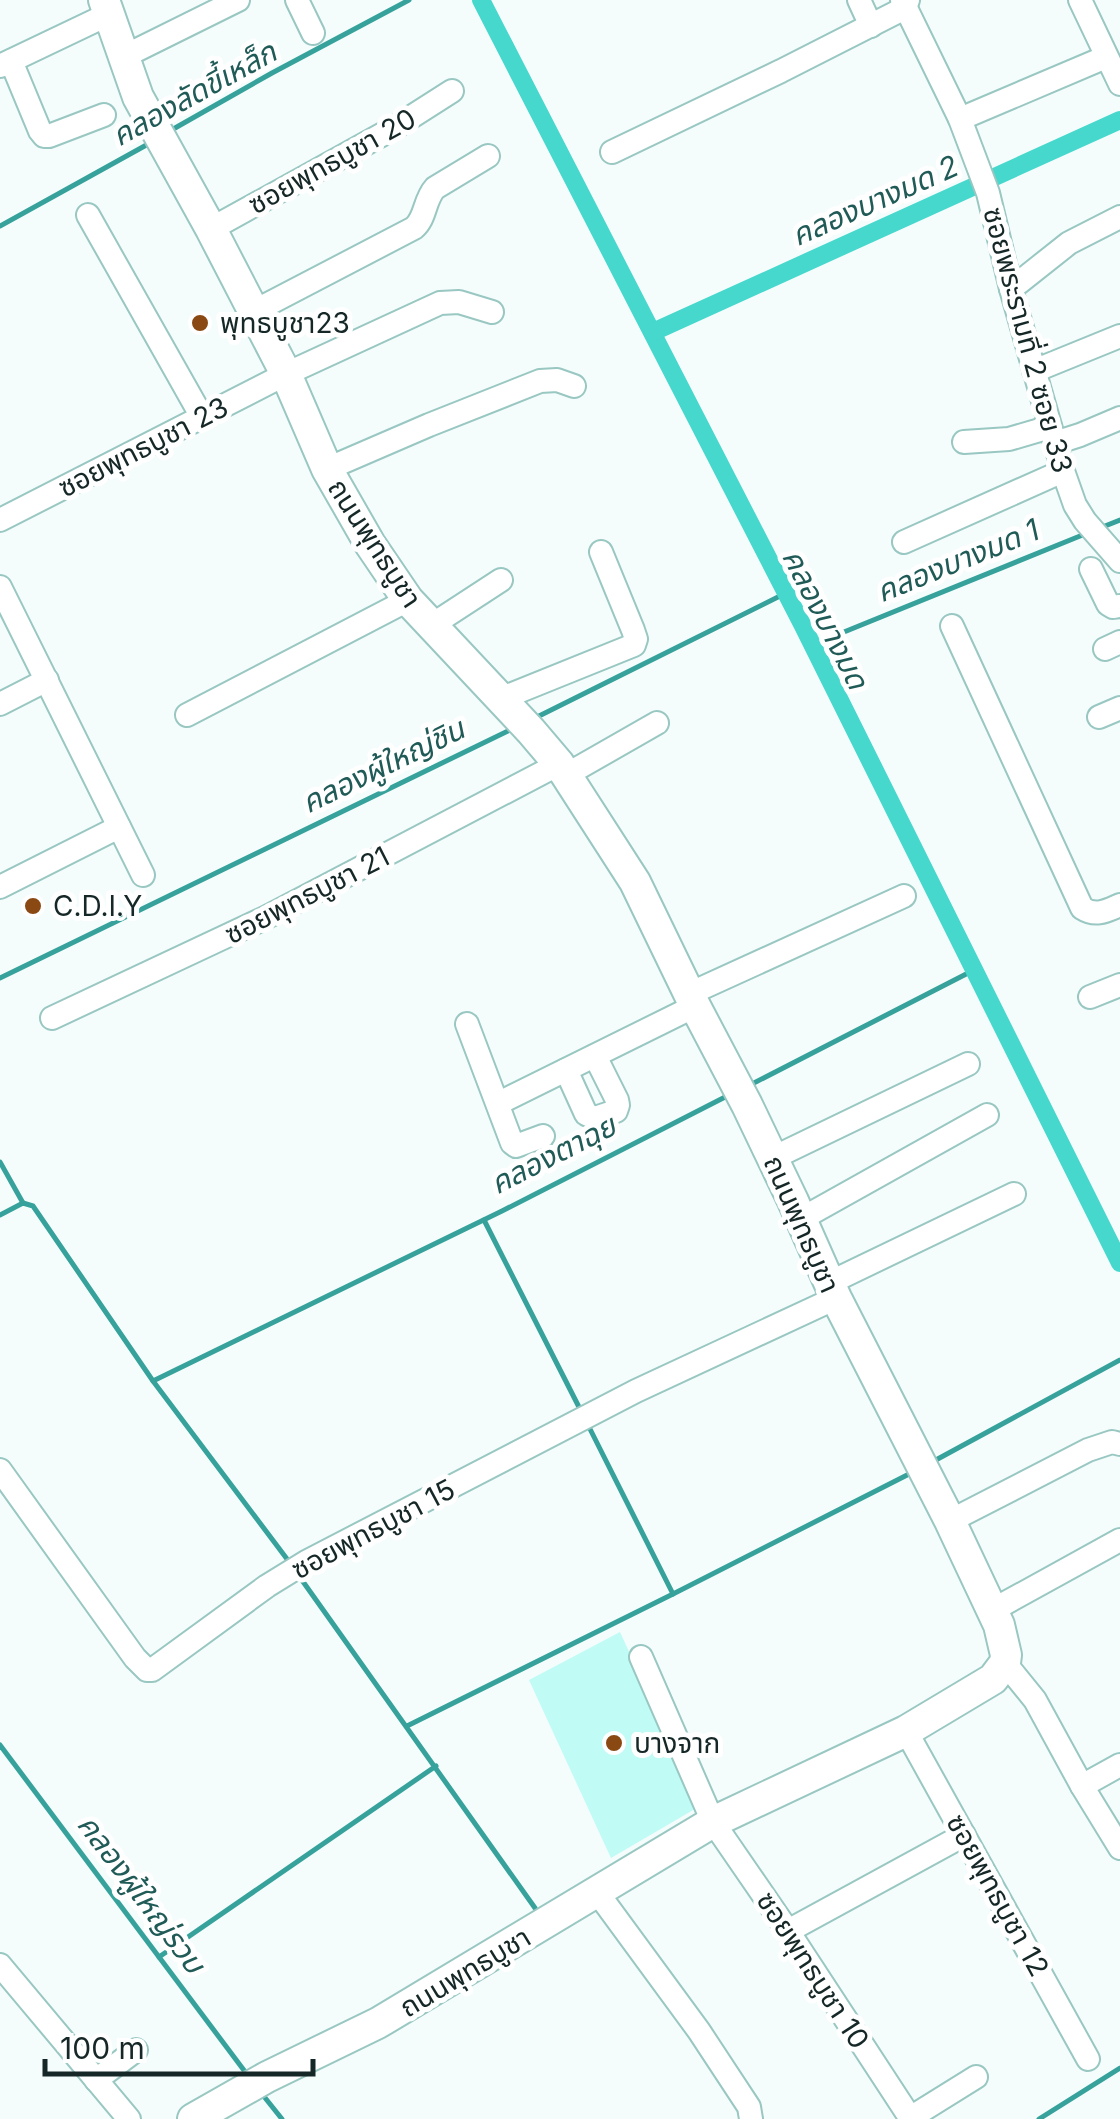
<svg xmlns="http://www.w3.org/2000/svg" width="1120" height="2119" font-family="Inter,'Noto Sans Thai',sans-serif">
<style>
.built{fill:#c1fbf5}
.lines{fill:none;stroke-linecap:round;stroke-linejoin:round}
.stream{stroke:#37a29b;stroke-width:5}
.canal{stroke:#46d7cd;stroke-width:18}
.minor-casing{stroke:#99c7c2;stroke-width:26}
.major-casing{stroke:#99c7c2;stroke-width:34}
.minor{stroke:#fff;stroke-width:22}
.major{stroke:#fff;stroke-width:30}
.poi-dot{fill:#8a4913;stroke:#fff;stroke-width:4}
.labels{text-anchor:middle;stroke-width:10;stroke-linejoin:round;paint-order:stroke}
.street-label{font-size:28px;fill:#152726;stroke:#fff}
.poi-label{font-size:28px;fill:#152726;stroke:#fff;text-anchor:start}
.water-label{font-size:30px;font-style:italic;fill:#205b57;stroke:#fff}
</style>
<rect width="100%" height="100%" fill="#f4fdfc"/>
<path class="built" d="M 620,1632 L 700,1806 L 611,1858 L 529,1680 Z"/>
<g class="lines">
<g class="stream">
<path d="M 168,132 L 272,73 L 409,0"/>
<path d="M 0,226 L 150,143"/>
<path d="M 1100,528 L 1120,520"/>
<path d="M 812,645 L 1085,534"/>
<path d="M 533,719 L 786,593"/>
<path d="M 0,978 L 514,728"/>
<path d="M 750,1085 L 974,970"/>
<path d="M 0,1162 L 23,1203"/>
<path d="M 0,1215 L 23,1203 L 33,1206 L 153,1381 L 290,1563"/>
<path d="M 484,1220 L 582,1413"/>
<path d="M 153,1381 L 502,1211 L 731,1094"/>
<path d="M 587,1423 L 673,1594"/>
<path d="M 934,1461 L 1120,1360"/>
<path d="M 299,1576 L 535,1908"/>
<path d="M 407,1726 L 673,1594 L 915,1471"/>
<path d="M 0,1745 L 249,2077"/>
<path d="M 159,1957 L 436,1766"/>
<path d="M 262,2094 L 282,2119"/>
<path d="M 1039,2119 L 1120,2068"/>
</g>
<g class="canal">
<path d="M 481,0 L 802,624 L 1120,1263"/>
<path d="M 653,332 L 1120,120"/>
</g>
<defs>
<g id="minor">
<path d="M 297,0 L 313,33"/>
<path d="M 859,0 L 871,26"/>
<path d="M 902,0 L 960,119 L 988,193 L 1011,289 L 1063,471 L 1075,505 L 1085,521 L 1120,561"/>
<path d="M 1080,0 L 1120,84"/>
<path d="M 125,56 L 238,0"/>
<path d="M 11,61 L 40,131 L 44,136 L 49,136 L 104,115"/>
<path d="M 0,66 L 109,14"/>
<path d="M 960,119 L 1106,57"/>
<path d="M 612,152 L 781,71 L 905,8 L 908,0"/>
<path d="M 88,215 L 202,417"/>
<path d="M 211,229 L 394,128 L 452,91"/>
<path d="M 1011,289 L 1069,243 L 1120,217"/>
<path d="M 253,312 L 414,228 C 426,218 424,200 435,188 L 488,156"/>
<path d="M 1034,371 L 1120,336"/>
<path d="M 964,442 L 1009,439 L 1050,427"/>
<path d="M 1055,443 L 1080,435 L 1120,418"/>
<path d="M 327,469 L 429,425 L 540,381 L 557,380 L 574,386"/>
<path d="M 0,520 L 286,374 L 440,303 L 459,302 L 492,312"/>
<path d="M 904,542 L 1063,471"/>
<path d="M 1091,569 L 1108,604 L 1113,607 L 1120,606"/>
<path d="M 0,587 L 143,875"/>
<path d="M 432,625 L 501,580"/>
<path d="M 952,626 L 1082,908 C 1096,917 1106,911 1120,905"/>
<path d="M 1105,649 L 1120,642"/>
<path d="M 500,699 L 634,645 L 636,639 L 633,630 L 601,552"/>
<path d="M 0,704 L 47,680"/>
<path d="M 187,715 L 408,600"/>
<path d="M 1099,717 L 1120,708"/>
<path d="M 566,775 L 657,723"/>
<path d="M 0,887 L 119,827"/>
<path d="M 689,994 L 904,896"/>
<path d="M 1090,997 L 1120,985"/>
<path d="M 52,1018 L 265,918 L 559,764"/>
<path d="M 467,1024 L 512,1143 L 516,1146 L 543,1136"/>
<path d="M 566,1070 L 586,1114 L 595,1118 L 616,1111 L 618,1105 L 617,1100 L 595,1056"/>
<path d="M 499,1103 L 695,1006"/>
<path d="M 773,1158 L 968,1064"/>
<path d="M 801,1219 L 987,1115"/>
<path d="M 829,1283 L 1014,1194"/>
<path d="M 0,1470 L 135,1658 L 147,1670 L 152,1670 L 267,1586 L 306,1562 L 636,1391 L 836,1298"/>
<path d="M 950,1521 L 1088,1450 L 1112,1442 L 1120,1444"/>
<path d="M 991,1611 L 1120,1540"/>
<path d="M 641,1657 L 713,1822 L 788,1931 L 911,2119"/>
<path d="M 1005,1663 L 1035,1700 L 1082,1786 L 1120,1848"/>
<path d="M 906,1731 L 1088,2059"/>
<path d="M 1082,1786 L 1120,1765"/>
<path d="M 597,1892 L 699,2031 L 749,2107 L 751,2119"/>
<path d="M 788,1931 L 964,1835"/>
<path d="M 0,1965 L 129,2119"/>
<path d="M 96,2080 L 136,2050"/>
<path d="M 910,2118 L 976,2077"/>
</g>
<path id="major" d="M 104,0 L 138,97 L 211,229 L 286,374 L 327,469 L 370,544 L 408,600 L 531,731 L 559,764 L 635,882 L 695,1006 L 747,1105 L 793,1201 L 836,1298 L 950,1521 L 999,1625 L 1006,1655 L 1005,1663 L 993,1679 L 906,1731 L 713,1822 L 378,2023 L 267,2077 L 193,2119"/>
</defs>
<use href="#minor" class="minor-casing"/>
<use href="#major" class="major-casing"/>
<use href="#minor" class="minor"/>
<use href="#major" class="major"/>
</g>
<g class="poi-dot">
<circle cx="200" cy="323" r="10"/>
<circle cx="33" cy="906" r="10"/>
<circle cx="614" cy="1743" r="10"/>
</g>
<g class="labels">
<g class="street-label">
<text transform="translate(332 161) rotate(-29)" y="10">ซอยพุทธบูชา 20</text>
<text transform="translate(1028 340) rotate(75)" y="10">ซอยพระรามที่ 2 ซอย 33</text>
<text transform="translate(143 447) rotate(-27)" y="10">ซอยพุทธบูชา 23</text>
<text transform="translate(375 543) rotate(57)" y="10">ถนนพุทธบูชา</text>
<text transform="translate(307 895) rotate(-27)" y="10">ซอยพุทธบูชา 21</text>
<text transform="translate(802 1224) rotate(66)" y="10">ถนนพุทธบูชา</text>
<text transform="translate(373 1529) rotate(-28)" y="10">ซอยพุทธบูชา 15</text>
<text transform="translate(998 1895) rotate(61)" y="10">ซอยพุทธบูชา 12</text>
<text transform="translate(813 1970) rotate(57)" y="10">ซอยพุทธบูชา 10</text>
<text transform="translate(465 1972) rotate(-31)" y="10">ถนนพุทธบูชา</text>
</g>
<g class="poi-label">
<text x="220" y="333">พุทธบูชา23</text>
<text x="53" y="916">C.D.I.Y</text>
<text x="634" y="1753">บางจาก</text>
</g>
<g class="water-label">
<text transform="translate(194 94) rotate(-29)" y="10">คลองลัดขี้เหล็ก</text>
<text transform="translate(875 201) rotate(-24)" y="10">คลองบางมด 2</text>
<text transform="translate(958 561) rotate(-22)" y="10">คลองบางมด 1</text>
<text transform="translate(825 619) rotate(63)" y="10">คลองบางมด</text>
<text transform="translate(383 766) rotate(-26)" y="10">คลองผู้ใหญ่ชิน</text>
<text transform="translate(553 1155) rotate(-27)" y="10">คลองตาฉุย</text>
<text transform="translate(141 1894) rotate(53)" y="10">คลองผู้ใหญ่รวบ</text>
</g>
</g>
<path d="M45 2059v15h268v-15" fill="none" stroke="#152726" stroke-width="5"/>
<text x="60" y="2059" font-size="30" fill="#152726" stroke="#ffffff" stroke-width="8" paint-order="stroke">100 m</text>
</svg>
